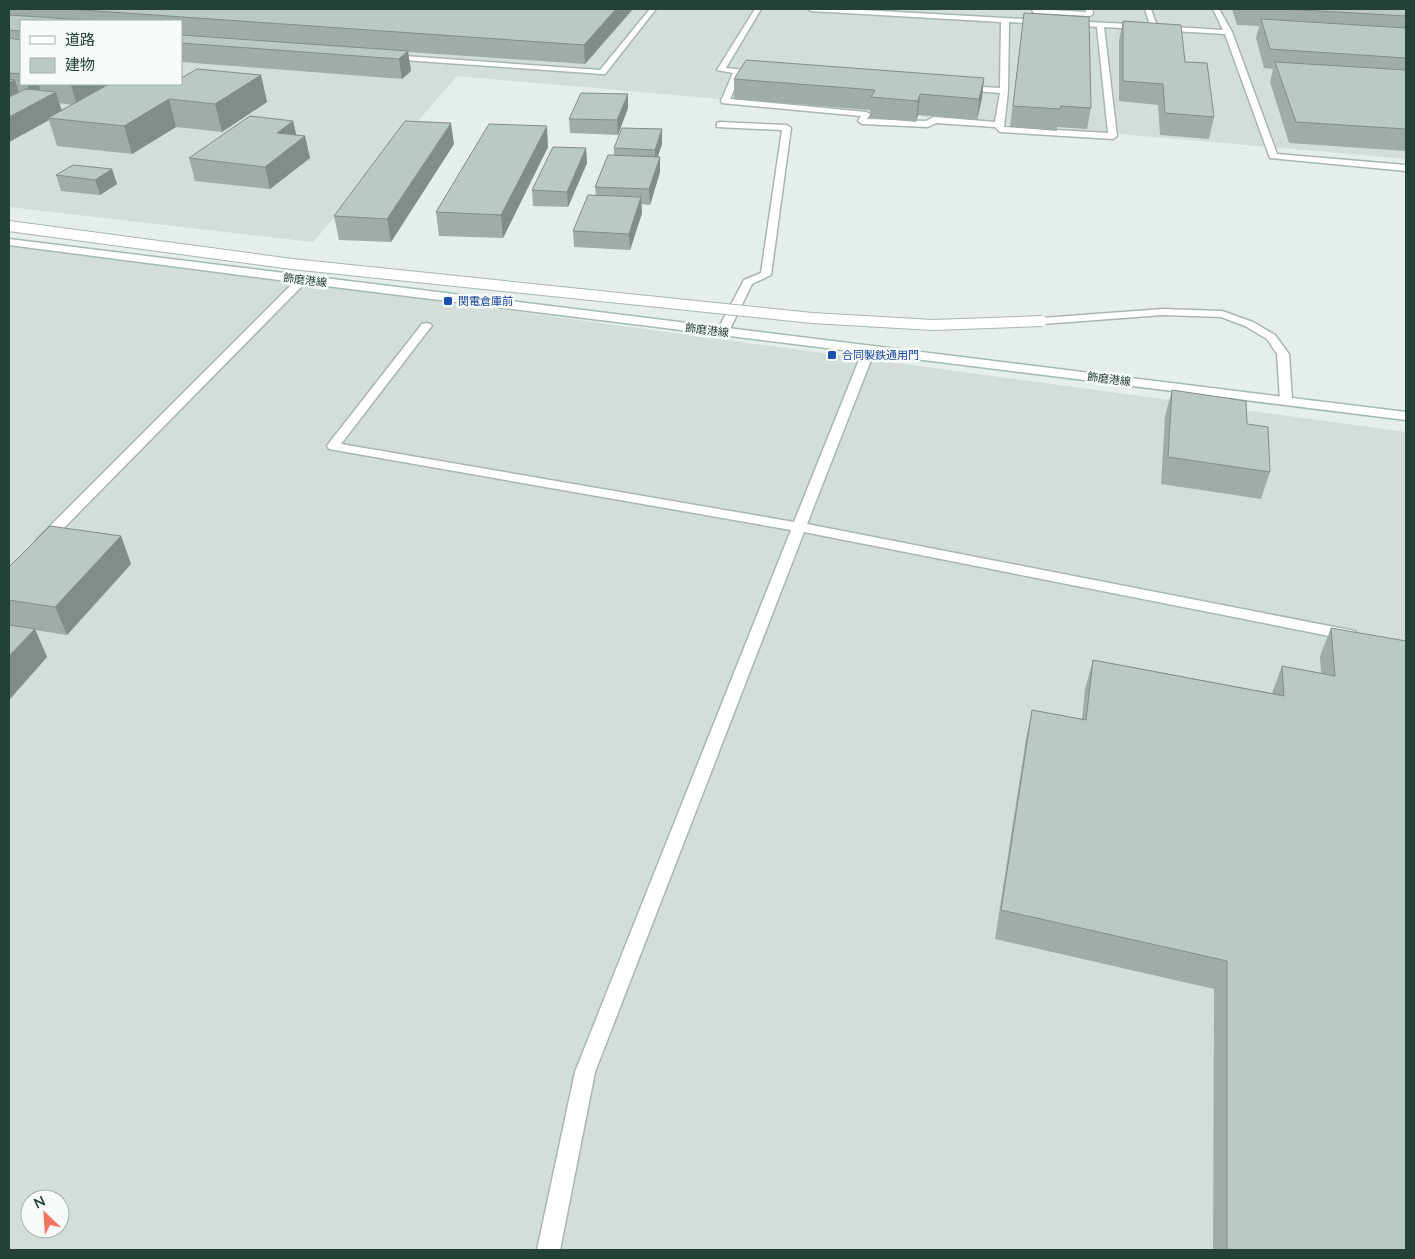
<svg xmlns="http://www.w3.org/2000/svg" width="1415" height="1259" font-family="Lato,'Noto Sans JP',sans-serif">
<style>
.built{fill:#d3ded8;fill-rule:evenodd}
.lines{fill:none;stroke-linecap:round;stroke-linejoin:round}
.service-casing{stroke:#a7b7b0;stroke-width:3}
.tertiary-casing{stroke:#a7b7b0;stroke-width:3}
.secondary-casing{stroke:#a3bab0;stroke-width:3}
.service{fill:#fff;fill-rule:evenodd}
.tertiary{fill:#fff;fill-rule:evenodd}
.secondary{fill:#fff;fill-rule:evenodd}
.tertiary-bridge-casing{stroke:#a7b7b0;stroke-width:12;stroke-linecap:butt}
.tertiary-bridge{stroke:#fff;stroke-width:10}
.wall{fill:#a0ada7;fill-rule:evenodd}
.shaded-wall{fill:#828d88}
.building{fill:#bac9c2;stroke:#828d88}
.transit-dot{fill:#1a4fb4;stroke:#f6faf8;stroke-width:2}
.labels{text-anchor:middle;stroke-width:5;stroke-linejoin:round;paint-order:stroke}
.far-street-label{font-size:11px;fill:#244136;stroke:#f6faf8}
.far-transit-label{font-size:11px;fill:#164399;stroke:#f6faf8;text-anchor:start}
</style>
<rect width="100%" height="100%" fill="#e5eee9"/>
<g class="built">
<path d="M 9,9 L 1406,9 L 1406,159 L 457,76 L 313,242 L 9,207 ZM 21,21 L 181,21 L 181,84 L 21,84 Z"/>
<path d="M 9,243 L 1406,432 L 1406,1250 L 9,1250 ZM 30,1199 L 60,1199 L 60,1229 L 30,1229 Z"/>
</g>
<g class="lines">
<defs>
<g id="service">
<path d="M 650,9 L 656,9 L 605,74 L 602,74 L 390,59 L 386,57 L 390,55 L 600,70 Z"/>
<path d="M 755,9 L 761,9 L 726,68 L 758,71 L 762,73 L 758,75 L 741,74 L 730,99 L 866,112 L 870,114 L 867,119 L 926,121 L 934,117 L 995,122 L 1000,93 L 963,90 L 959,88 L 963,86 L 1000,88 L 1001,22 L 811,11 L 808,9 L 843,9 L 1042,20 L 1045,20 L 1045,24 L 1009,22 L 1008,91 L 1004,127 L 1108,133 L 1097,27 L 1070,25 L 1067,25 L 1067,21 L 1150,25 L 1145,9 L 1151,9 L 1157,26 L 1223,30 L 1213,9 L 1219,9 L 1232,32 L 1277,154 L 1406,165 L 1406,171 L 1270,158 L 1225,34 L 1104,27 L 1117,136 L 1113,139 L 1000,132 L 995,127 L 936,123 L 928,127 L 862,124 L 858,121 L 861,116 L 722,103 L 721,101 L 733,73 L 717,70 Z"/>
<path d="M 1032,9 L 1086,12 L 1086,9 L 1092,9 L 1093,14 L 1090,16 L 1035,13 L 1033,12 Z"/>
<path d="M 720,122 L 787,125 L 791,128 L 771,275 L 752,284 L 729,331 L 723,334 L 717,331 L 744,280 L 761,273 L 782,130 L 717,127 L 717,123 Z"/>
<path d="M 302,277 L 307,280 L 306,282 L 48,544 L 38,544 L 36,541 L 38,538 L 298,278 Z"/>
<path d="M 426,323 L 430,324 L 432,326 L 430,328 L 341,444 L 794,522 L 863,350 L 869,347 L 875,350 L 807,524 L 1350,630 L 1355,631 L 1358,635 L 1355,639 L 1350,640 L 804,532 L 595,1072 L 560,1250 L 537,1250 L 575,1072 L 791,530 L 329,449 L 327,446 L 329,443 L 422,324 Z"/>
</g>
<path id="tertiary" d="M 1163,309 L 1222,311 L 1253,322 L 1275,335 L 1289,354 L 1292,400 L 1290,403 L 1282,403 L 1280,400 L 1277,354 L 1267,339 L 1245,326 L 1221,317 L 1163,315 L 1042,324 L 1037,321 L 1042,318 Z"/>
<path id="secondary" d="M 9,239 L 1406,412 L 1406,420 L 302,283 L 9,245 Z"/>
</defs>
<use href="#service" class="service-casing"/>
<use href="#tertiary" class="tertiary-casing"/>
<use href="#secondary" class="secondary-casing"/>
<use href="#service" class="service"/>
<use href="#tertiary" class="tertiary"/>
<use href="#secondary" class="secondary"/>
<defs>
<path id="tertiary-bridge" d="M 9,226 L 292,264 L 812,318 L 933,325 L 1042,321"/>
</defs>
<use href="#tertiary-bridge" class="tertiary-bridge-casing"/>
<use href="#tertiary-bridge" class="tertiary-bridge"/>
</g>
<g class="wall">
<path d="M 9,9 L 633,9 L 585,64 L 408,52 L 411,71 L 402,79 L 181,62 L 181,21 L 21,21 L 21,84 L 181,84 L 261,75 L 267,102 L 222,132 L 176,127 L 132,154 L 57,146 L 49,120 L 9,142 ZM 59,103 L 72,105 L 62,110 Z"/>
<path d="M 1232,9 L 1406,9 L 1406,151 L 1289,143 L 1270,82 L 1273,69 L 1264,68 L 1256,38 L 1259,26 L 1237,25 Z"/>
<path d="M 1024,13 L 1091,108 L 1087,129 L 1057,127 L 1057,131 L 1010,127 Z"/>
<path d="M 1123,21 L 1185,62 L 1214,117 L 1209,139 L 1160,135 L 1158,105 L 1119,101 L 1119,40 Z"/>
<path d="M 984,78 L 982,98 L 977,120 L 918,115 L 916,122 L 870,118 L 870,110 L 734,99 L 734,79 Z"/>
<path d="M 628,108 L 618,135 L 570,133 L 569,119 Z"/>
<path d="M 293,121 L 296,135 L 305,136 L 310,158 L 270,189 L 195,181 L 189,158 Z"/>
<path d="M 662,129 L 662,144 L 658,156 L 660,157 L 660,172 L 650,205 L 641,204 L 642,213 L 630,250 L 574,247 L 573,231 L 596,196 L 595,187 L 614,155 L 614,148 Z"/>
<path d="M 454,144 L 391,242 L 339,240 L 334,216 Z"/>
<path d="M 548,147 L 503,238 L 439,236 L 436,212 Z"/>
<path d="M 586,148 L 587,163 L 568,207 L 533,206 L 532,190 Z"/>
<path d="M 112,169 L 117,184 L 100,195 L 61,191 L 56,175 Z"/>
<path d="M 1172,390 L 1247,424 L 1270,472 L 1261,499 L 1161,484 L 1165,416 Z"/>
<path d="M 121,536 L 131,564 L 67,635 L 35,630 L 47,657 L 9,700 L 9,567 Z"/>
<path d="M 1331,628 L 1406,1250 L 1213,1250 L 1214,989 L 995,939 L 1026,739 L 1032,710 L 1082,719 L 1085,689 L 1093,660 L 1272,693 L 1282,666 L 1321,673 L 1320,656 Z"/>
</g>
<g class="shaded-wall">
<path d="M 616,9 L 633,9 L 585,64 L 584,45 Z"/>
<path d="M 408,51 L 411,71 L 402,79 L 399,59 Z"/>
<path d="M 261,75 L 267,102 L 222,132 L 215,104 Z"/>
<path d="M 984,78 L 982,98 L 977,120 L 979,99 Z"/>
<path d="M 15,80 L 21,100 L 9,107 L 9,82 Z"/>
<path d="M 27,84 L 39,84 L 40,89 L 30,94 Z"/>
<path d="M 72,84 L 115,84 L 77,105 L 71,85 Z"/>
<path d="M 56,92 L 62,112 L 48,118 L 49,120 L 9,142 L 9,117 Z"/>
<path d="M 628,94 L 628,108 L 618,135 L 617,120 Z"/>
<path d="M 920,94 L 918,115 L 916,122 L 918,101 Z"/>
<path d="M 169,99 L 176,127 L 132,154 L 124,126 Z"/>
<path d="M 293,121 L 298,142 L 305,136 L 310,158 L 270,189 L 265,167 L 277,133 Z"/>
<path d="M 451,123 L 454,144 L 391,242 L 387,219 Z"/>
<path d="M 547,126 L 548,147 L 503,238 L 501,215 Z"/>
<path d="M 662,129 L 662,144 L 655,165 L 655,150 Z"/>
<path d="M 586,148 L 587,163 L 568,207 L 567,192 Z"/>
<path d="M 660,157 L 660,172 L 650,205 L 649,189 Z"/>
<path d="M 112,169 L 117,184 L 100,195 L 95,180 Z"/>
<path d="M 641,197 L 642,213 L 630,250 L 629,234 Z"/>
<path d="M 121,536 L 131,564 L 67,635 L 55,607 Z"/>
<path d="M 35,629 L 47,657 L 9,700 L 9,656 Z"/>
</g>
<g class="building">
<path d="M 68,9 L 616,9 L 584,45 Z"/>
<path d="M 1285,9 L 1406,9 L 1406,16 Z"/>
<path d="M 1024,13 L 1089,17 L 1091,108 L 1061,106 L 1060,109 L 1013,106 Z"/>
<path d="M 9,15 L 100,21 L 21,21 L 21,31 L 9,30 Z"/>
<path d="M 1261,19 L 1406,28 L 1406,58 L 1270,49 Z"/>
<path d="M 1123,21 L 1181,25 L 1185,62 L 1207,63 L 1214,117 L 1165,113 L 1163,84 L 1123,81 Z"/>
<path d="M 181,35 L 408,51 L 399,59 L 181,43 Z"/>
<path d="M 9,38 L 21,40 L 21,74 L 9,73 Z"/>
<path d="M 746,60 L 984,78 L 979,99 L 920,94 L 918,101 L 871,97 L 875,90 L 734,79 Z"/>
<path d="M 1275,62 L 1406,70 L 1406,129 L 1296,122 Z"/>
<path d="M 197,69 L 261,75 L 215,104 L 169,99 L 124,126 L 48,118 L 109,84 L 181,84 L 181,78 Z"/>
<path d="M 9,79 L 15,80 L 9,82 Z"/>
<path d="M 26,89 L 56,92 L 9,117 L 9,97 Z"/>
<path d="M 581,93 L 628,94 L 617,120 L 569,119 Z"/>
<path d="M 250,116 L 293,121 L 277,133 L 305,136 L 265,167 L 189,158 Z"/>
<path d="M 405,121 L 451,123 L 387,219 L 334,216 Z"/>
<path d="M 489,124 L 547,126 L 501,215 L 436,212 Z"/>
<path d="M 622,128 L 662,129 L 655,150 L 614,148 Z"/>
<path d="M 553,147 L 586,148 L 567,192 L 532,190 Z"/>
<path d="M 608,155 L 660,157 L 649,189 L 595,187 Z"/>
<path d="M 73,165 L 112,169 L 95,180 L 56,175 Z"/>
<path d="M 588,195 L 641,197 L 629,234 L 573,231 Z"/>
<path d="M 1172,390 L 1246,401 L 1247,424 L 1268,427 L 1270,472 L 1168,457 Z"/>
<path d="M 50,526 L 121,536 L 55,607 L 9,600 L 9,567 Z"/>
<path d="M 9,625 L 35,629 L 9,656 Z"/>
<path d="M 1331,628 L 1406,641 L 1406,1250 L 1227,1250 L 1227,961 L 1001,910 L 1032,710 L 1086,720 L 1093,660 L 1284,696 L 1282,666 L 1335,676 Z"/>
</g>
<g class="transit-dot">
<rect x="443" y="296" width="10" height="10" rx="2.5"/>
<rect x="827" y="350" width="10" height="10" rx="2.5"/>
</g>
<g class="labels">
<g class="far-street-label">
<text transform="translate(305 280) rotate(7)" y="4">飾磨港線</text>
<text transform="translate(707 330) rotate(7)" y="4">飾磨港線</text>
<text transform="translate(1109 379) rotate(7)" y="4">飾磨港線</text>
</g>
<g class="far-transit-label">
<text x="458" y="305">関電倉庫前</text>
<text x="842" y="359">合同製鉄通用門</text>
</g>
</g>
<rect width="1415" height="1259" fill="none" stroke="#244136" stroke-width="20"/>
<rect x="20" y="20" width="162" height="65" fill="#f6faf8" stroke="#a2b0aa"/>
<rect x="30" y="36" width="25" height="8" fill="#ffffff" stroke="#a2b0aa"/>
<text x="65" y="45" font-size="15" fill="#244136">道路</text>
<rect x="30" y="58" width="25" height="15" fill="#bac9c2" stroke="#a2b0aa"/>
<text x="65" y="70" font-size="15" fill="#244136">建物</text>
<g transform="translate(45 1214) rotate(335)"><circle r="24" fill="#f6faf8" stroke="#a2b0aa"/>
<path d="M0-4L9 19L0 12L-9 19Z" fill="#f27560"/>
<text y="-8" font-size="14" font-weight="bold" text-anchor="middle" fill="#244136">N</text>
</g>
</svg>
